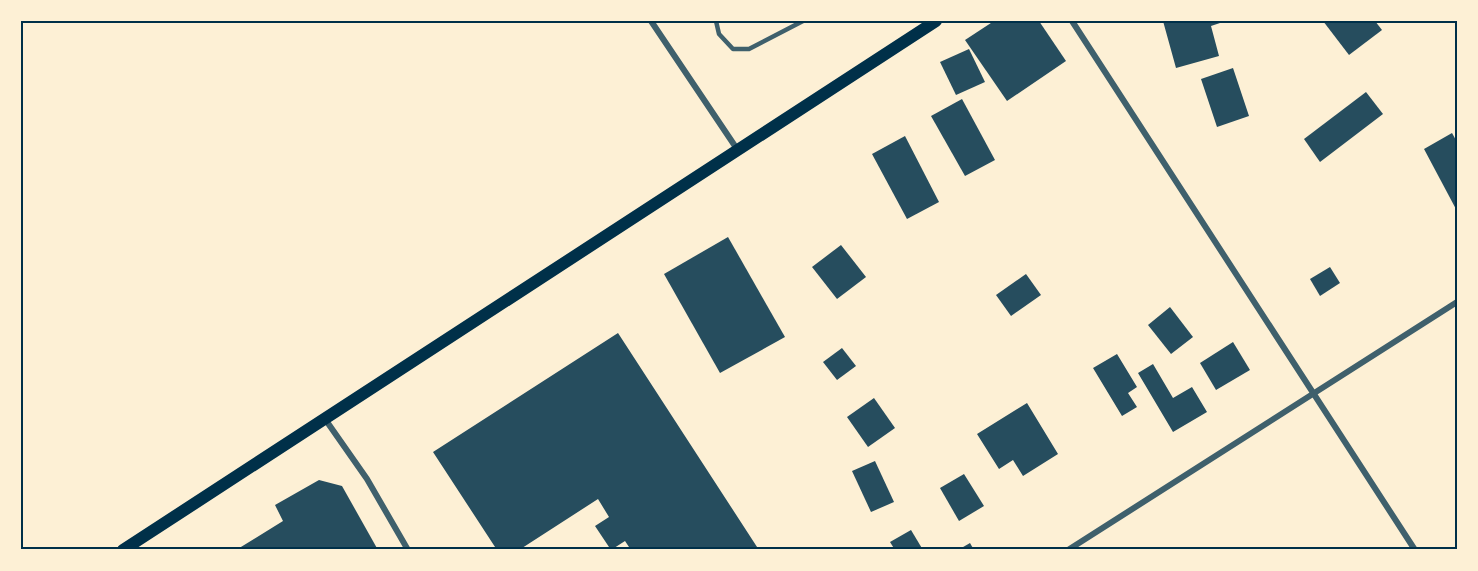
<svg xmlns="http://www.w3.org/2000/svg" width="1478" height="571" font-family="'Asap Condensed',sans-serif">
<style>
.building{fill:#264d5e}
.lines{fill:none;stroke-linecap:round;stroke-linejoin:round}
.service{stroke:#3f606c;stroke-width:4.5}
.minor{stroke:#3f606c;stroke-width:6}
.secondary{stroke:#003049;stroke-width:12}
.neatline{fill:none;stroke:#003049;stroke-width:2}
</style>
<rect width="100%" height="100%" fill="#fdf0d5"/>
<g class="building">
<path d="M 994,21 L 1039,21 L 1066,61 L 1007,101 L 965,40 Z"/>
<path d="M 1163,21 L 1220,21 L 1220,23 L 1211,26 L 1219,56 L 1176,68 Z"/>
<path d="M 1323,21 L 1375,21 L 1382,30 L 1349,55 Z"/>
<path d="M 969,49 L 985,82 L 956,95 L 940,62 Z"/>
<path d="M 1233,68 L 1249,116 L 1217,127 L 1201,79 Z"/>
<path d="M 1366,92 L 1383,114 L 1320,162 L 1304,139 Z"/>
<path d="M 962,99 L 995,160 L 965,176 L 931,116 Z"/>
<path d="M 1452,133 L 1457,142 L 1457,211 L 1424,149 Z"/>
<path d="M 905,136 L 939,202 L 907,219 L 872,154 Z"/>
<path d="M 728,237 L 785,337 L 720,373 L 664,274 Z"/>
<path d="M 841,245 L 866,277 L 837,299 L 812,267 Z"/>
<path d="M 1330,267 L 1340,283 L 1320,296 L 1310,279 Z"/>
<path d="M 1026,274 L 1041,295 L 1011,316 L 996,295 Z"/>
<path d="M 1170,307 L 1193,337 L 1171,354 L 1148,325 Z"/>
<path d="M 618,333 L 759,550 L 631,550 L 625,541 L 611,550 L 595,526 L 609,517 L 598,499 L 519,550 L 497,550 L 433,452 Z"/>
<path d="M 1233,342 L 1250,370 L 1216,390 L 1200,363 Z"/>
<path d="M 842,348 L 856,366 L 837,380 L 823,362 Z"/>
<path d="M 1117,354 L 1137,387 L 1128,393 L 1137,407 L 1122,416 L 1093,368 Z"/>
<path d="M 1153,364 L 1173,398 L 1192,387 L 1207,412 L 1173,432 L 1138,373 Z"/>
<path d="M 874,398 L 895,428 L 868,447 L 847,417 Z"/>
<path d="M 1027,403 L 1058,454 L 1023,476 L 1013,460 L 999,469 L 977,434 Z"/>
<path d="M 875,461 L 894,502 L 871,512 L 852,471 Z"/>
<path d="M 964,474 L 984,506 L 959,521 L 940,488 Z"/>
<path d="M 319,480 L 342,486 L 378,550 L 236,550 L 283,521 L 275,505 Z"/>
<path d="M 911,530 L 923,550 L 895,550 L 890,542 Z"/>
<path d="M 970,543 L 974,550 L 958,550 Z"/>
</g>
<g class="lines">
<path class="service" d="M 716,21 L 719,34 L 733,49 L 749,49 L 803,21"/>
<g class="minor">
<path d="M 651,21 L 737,149"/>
<path d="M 1072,21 L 1415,550"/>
<path d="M 325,419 L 367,479 L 408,550"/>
<path d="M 1068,550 L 1457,302"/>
</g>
<path class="secondary" d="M 123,550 L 936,21"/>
</g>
<rect width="1478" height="571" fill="none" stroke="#fdf0d5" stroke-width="45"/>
<rect x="22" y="22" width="1434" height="526" class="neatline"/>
</svg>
